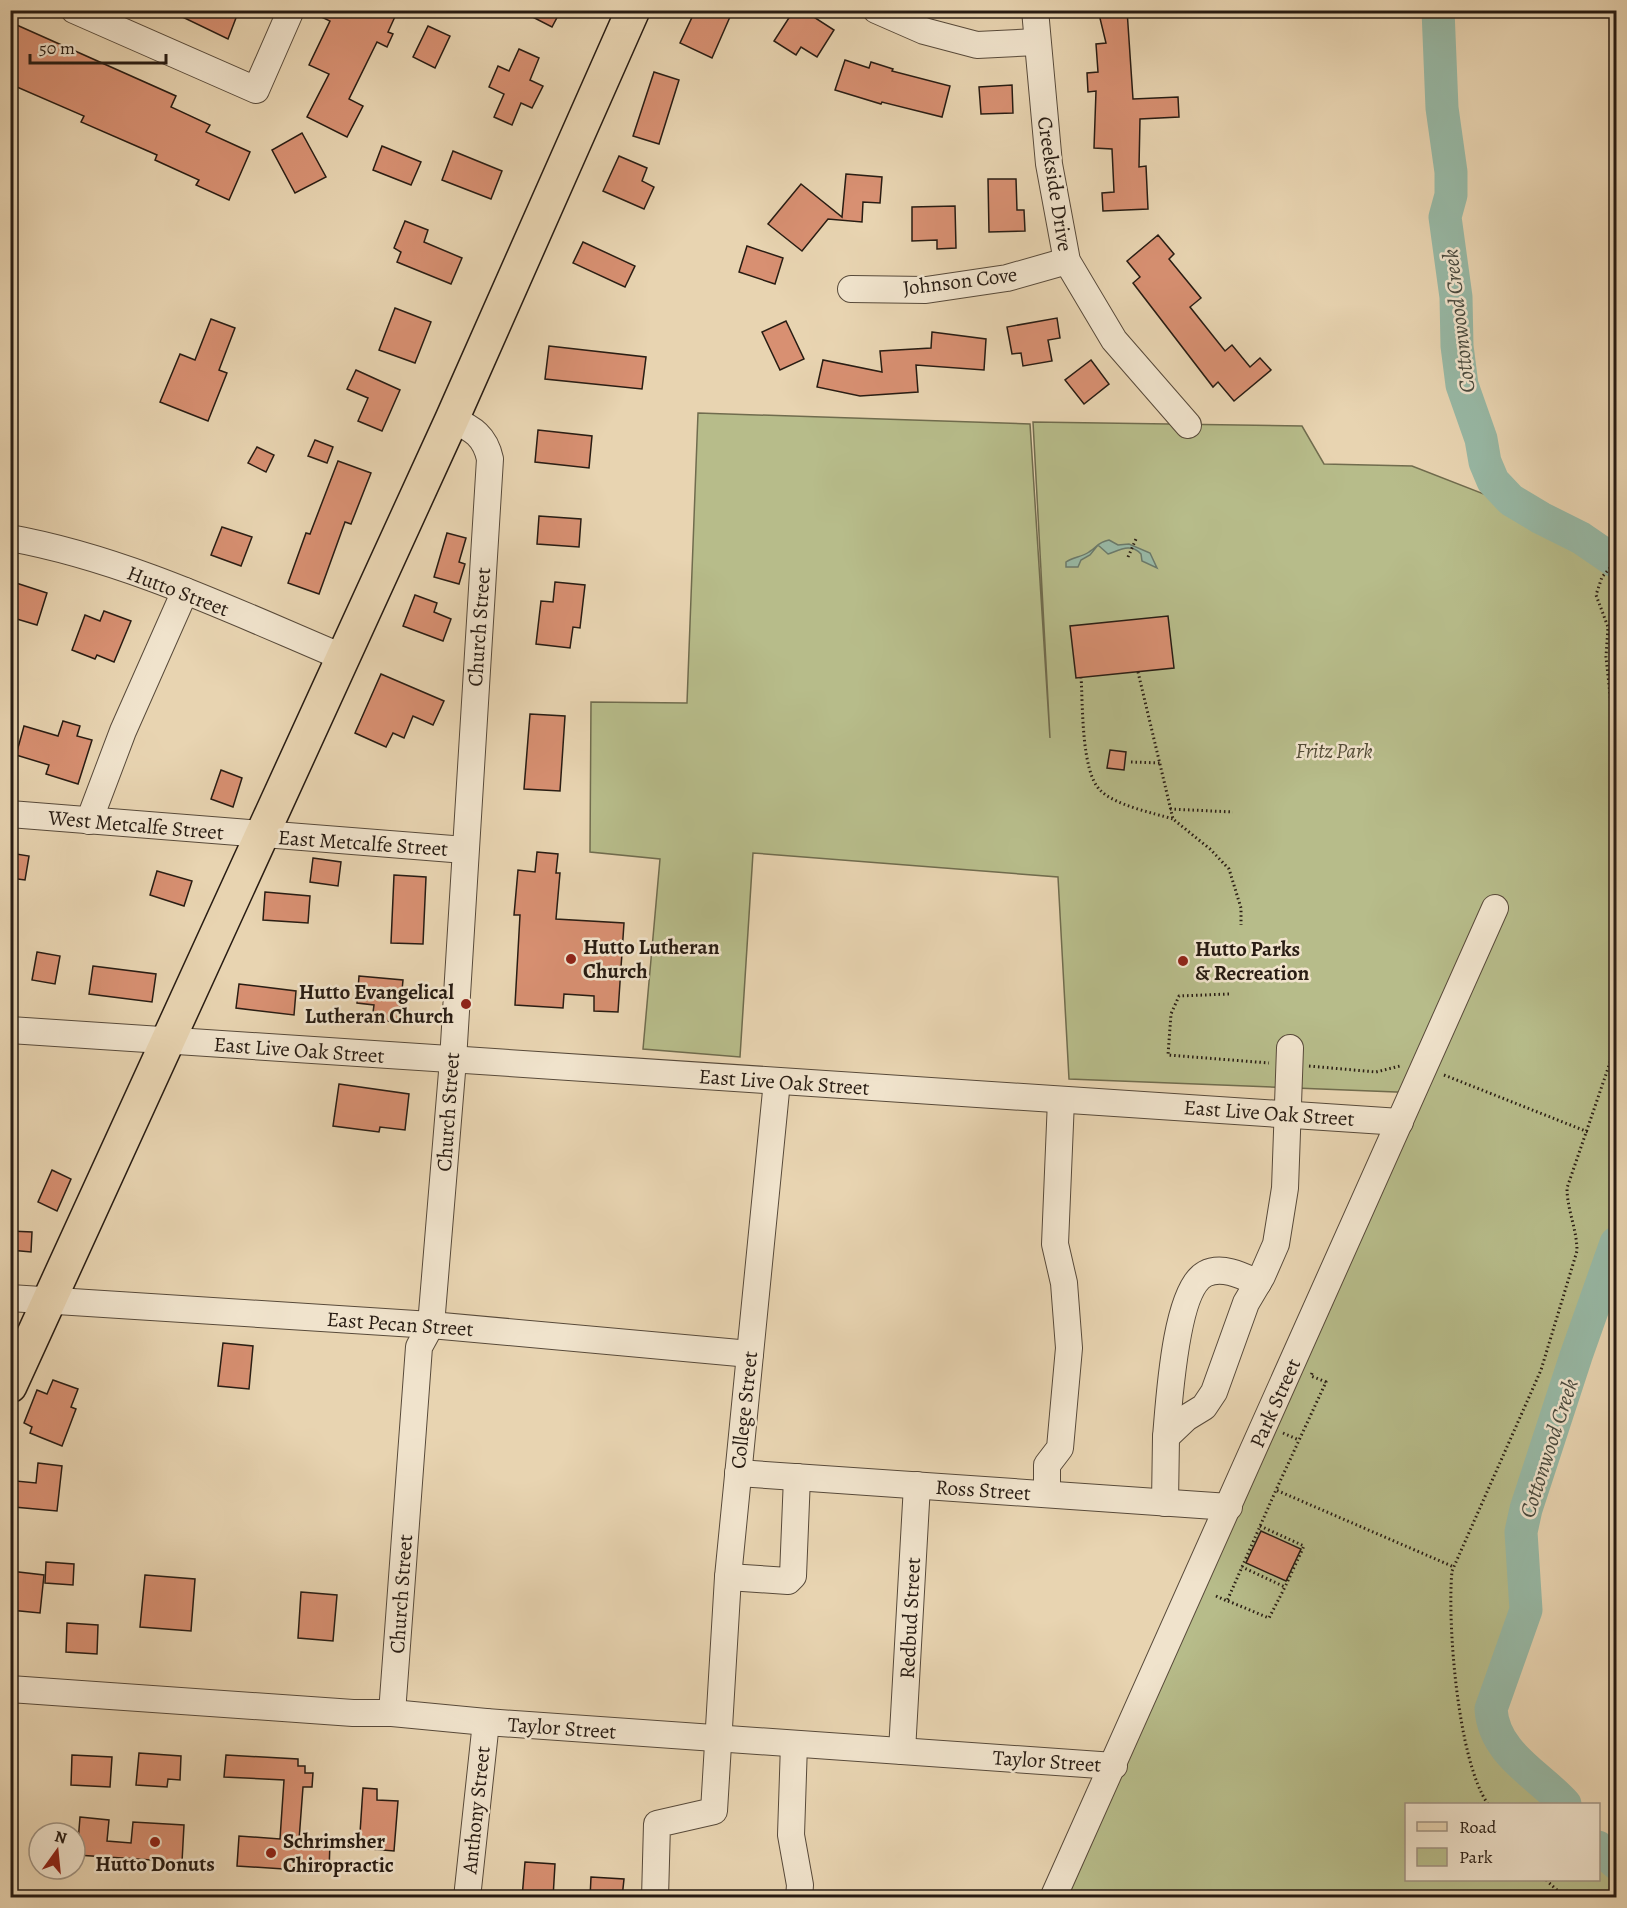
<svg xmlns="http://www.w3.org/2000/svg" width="1627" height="1908" font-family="Alegreya,serif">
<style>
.green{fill:#b7bc8a;stroke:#706c4e;stroke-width:1.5}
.water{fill:#98b9a6;stroke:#6b7a6b;stroke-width:1.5}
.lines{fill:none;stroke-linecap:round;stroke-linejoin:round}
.river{stroke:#98b9a6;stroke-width:33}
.building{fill:#d89072;stroke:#281c13;stroke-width:1.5}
.minor-casing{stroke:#584a3a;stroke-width:28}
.major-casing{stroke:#281c13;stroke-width:36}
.path{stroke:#281c13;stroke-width:3;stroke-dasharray:1.5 3;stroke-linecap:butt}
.minor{stroke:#f0e3cc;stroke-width:26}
.major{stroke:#e8d4b1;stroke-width:33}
.poi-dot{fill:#8f2418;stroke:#f0e3cc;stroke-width:2}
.labels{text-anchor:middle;stroke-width:5;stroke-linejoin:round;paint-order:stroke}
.street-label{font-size:21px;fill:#281c13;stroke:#f0e3cc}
.park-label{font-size:21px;font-style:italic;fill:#534c37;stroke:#f0e3cc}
.poi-label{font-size:21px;font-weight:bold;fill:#281c13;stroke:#f0e3cc;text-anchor:start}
.water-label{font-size:22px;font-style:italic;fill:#4a4b3f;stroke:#f0e3cc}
</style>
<rect width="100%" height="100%" fill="#e8d4b1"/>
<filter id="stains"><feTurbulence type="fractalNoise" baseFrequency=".00333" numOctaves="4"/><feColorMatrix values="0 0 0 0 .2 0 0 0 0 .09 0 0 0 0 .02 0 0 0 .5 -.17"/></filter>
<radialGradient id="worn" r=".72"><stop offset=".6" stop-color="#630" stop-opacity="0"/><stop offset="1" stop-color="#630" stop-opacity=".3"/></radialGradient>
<path class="green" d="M 698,413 L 1030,424 L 1050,738 L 1033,422 L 1302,426 L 1324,464 L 1412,466 L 1607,542 L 1616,551 L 1616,1240 L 1530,1523 L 1534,1630 L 1501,1722 L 1570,1804 L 1406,1804 L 1406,1880 L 1598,1880 L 1599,1835 L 1616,1849 L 1616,1897 L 1064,1897 L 1421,1093 L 1069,1079 L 1058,877 L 753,853 L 740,1057 L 643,1049 L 660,859 L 590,852 L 591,702 L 687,703 Z"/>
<path class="water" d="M 1109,540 L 1118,545 L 1129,544 L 1150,553 L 1157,568 L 1142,561 L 1141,554 C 1131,543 1120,550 1108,554 L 1098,545 L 1090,555 L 1081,560 L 1078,567 L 1066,567 L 1066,562 C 1073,557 1082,557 1089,552 C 1097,547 1098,542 1109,540 Z"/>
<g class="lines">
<g class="river">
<path d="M 1438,10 L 1442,108 L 1451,172 L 1451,195 L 1445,217 L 1456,297 L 1457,346 L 1462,385 L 1481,439 L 1485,462 L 1493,481 L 1511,500 L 1541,518 L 1581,538 L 1616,562"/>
<path d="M 1565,1804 C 1538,1774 1494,1754 1491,1709 L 1526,1610 L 1521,1532 L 1526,1509 L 1576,1356 L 1616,1243"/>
<path d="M 1598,1847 L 1616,1863"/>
</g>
</g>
<g class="building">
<path d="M 168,10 L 239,10 L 228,39 Z"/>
<path d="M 307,10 L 398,10 L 388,32 L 393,34 L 387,47 L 377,42 L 349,99 L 363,106 L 347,137 L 307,117 L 329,74 L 309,65 L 330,21 Z"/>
<path d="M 519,10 L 561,10 L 552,27 Z"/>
<path d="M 733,10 L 712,58 L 680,43 L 695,11 Z"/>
<path d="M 794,10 L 803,10 L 834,30 L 817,57 L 801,47 L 796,55 L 774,41 Z"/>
<path d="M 1098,10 L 1127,10 L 1133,99 L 1178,97 L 1179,117 L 1140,119 L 1139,167 L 1146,166 L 1148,209 L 1103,211 L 1102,193 L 1114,192 L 1112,149 L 1094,148 L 1096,91 L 1088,92 L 1087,73 L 1098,72 L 1096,44 L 1106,43 Z"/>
<path d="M 10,22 L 176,96 L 171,107 L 210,125 L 206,132 L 250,152 L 229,200 L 196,185 L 199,180 L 155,160 L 157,155 L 81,122 L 84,116 L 10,84 Z"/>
<path d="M 428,26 L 450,36 L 435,68 L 413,57 Z"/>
<path d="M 519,49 L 539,58 L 530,80 L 543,86 L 532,108 L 521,103 L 512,125 L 494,117 L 504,94 L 489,87 L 498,66 L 509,71 Z"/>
<path d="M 845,60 L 869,68 L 871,62 L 893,69 L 892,71 L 950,86 L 942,117 L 882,102 L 881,104 L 835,90 Z"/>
<path d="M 654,72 L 679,80 L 659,144 L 633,136 Z"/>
<path d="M 1012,85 L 1013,113 L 981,114 L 979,87 Z"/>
<path d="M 302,133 L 326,177 L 295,193 L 272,150 Z"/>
<path d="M 382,146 L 421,162 L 411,185 L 373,170 Z"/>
<path d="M 453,151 L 502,171 L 491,199 L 442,180 Z"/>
<path d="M 619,156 L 647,168 L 642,181 L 654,187 L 644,209 L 603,191 Z"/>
<path d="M 846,174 L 882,177 L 880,203 L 863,202 L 862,222 L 828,219 L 802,251 L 768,224 L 801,184 L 842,217 Z"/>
<path d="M 988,179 L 1016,179 L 1017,210 L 1024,210 L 1025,231 L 989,232 Z"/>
<path d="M 955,206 L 956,248 L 937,249 L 937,240 L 912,241 L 912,207 Z"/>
<path d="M 405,221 L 428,230 L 424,242 L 462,258 L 451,284 L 397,262 L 401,252 L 394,248 Z"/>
<path d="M 1158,235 L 1174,254 L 1169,259 L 1201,298 L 1190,307 L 1225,351 L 1232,345 L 1250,367 L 1260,358 L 1271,370 L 1234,401 L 1218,382 L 1213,387 L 1133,283 L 1140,277 L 1127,261 Z"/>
<path d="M 583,242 L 635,266 L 625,287 L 573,263 Z"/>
<path d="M 747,246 L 783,258 L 775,284 L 739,272 Z"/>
<path d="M 395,308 L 431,322 L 415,363 L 379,350 Z"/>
<path d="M 1057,318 L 1060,338 L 1048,340 L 1052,361 L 1023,366 L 1021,353 L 1012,354 L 1007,327 Z"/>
<path d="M 211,319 L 235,328 L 219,370 L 227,373 L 208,421 L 160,402 L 180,354 L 195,360 Z"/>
<path d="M 786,321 L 804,359 L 780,370 L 762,332 Z"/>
<path d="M 932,332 L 986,339 L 984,370 L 916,365 L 918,392 L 860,396 L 817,387 L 823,360 L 882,372 L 880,351 L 931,348 Z"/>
<path d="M 549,346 L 646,357 L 642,389 L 545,379 Z"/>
<path d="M 1091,360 L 1109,384 L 1084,404 L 1065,380 Z"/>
<path d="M 356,370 L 400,390 L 382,431 L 358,421 L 368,398 L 347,389 Z"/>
<path d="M 538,430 L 592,436 L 589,468 L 535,462 Z"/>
<path d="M 315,440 L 333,447 L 327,463 L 308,456 Z"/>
<path d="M 257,447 L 274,455 L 266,472 L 248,463 Z"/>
<path d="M 338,461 L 371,473 L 351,524 L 345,522 L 319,594 L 288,583 L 306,533 L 310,534 Z"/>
<path d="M 539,516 L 581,519 L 579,547 L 537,544 Z"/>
<path d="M 222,527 L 252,537 L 241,566 L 211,555 Z"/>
<path d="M 447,533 L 466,538 L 459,562 L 465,564 L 459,584 L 434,577 Z"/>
<path d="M 10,581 L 47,593 L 37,625 L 10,617 Z"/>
<path d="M 555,582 L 585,585 L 580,628 L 573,627 L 570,648 L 536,644 L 541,601 L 553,602 Z"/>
<path d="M 415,595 L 437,603 L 434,612 L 451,619 L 443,641 L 403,626 Z"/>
<path d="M 104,611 L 131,621 L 114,662 L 97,655 L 95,659 L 72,650 L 85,615 L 100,621 Z"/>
<path d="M 1168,616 L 1174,668 L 1076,678 L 1070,626 Z"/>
<path d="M 381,674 L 444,701 L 433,725 L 413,716 L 404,738 L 393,733 L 386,747 L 355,733 Z"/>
<path d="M 530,714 L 565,716 L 560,791 L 524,789 Z"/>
<path d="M 63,721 L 80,726 L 77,736 L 92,740 L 78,784 L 46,774 L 49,765 L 16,755 L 24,726 L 58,736 Z"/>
<path d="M 1110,750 L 1126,752 L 1124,770 L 1107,768 Z"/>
<path d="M 221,770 L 242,778 L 233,807 L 211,799 Z"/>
<path d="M 537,852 L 558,854 L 556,873 L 560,873 L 556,919 L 624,923 L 618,1012 L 594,1011 L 594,996 L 564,994 L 563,1008 L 515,1005 L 520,915 L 514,915 L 518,870 L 535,872 Z"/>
<path d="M 10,853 L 29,856 L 25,880 L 10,878 Z"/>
<path d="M 313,858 L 341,862 L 338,886 L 310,882 Z"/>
<path d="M 157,871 L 192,881 L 184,906 L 150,895 Z"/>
<path d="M 394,875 L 426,877 L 423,944 L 391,943 Z"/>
<path d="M 265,892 L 310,896 L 308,923 L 263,920 Z"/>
<path d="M 37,952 L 60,956 L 55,984 L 32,980 Z"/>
<path d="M 93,966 L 156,974 L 152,1002 L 89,994 Z"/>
<path d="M 359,976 L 403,980 L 399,1022 L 372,1020 L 374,1005 L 357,1003 Z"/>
<path d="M 239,984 L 296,991 L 294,1015 L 236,1008 Z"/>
<path d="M 339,1084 L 409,1094 L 405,1130 L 380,1127 L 379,1132 L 333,1126 Z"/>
<path d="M 52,1170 L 71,1179 L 57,1211 L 38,1202 Z"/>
<path d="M 10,1231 L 32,1232 L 31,1252 L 10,1250 Z"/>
<path d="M 223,1343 L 253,1346 L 249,1389 L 218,1386 Z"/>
<path d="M 53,1380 L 78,1389 L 71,1407 L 76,1409 L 62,1446 L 30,1433 L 32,1427 L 24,1423 L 37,1390 L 47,1394 Z"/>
<path d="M 38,1463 L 62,1466 L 57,1511 L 14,1507 L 16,1481 L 36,1483 Z"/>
<path d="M 1261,1531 L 1301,1549 L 1286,1581 L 1246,1563 Z"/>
<path d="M 46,1562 L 74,1564 L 73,1585 L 45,1583 Z"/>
<path d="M 10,1571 L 44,1575 L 40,1613 L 10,1610 Z"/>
<path d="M 145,1575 L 195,1579 L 191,1631 L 140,1627 Z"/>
<path d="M 301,1592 L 337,1595 L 333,1641 L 298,1638 Z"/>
<path d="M 67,1623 L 98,1625 L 97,1654 L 66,1652 Z"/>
<path d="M 139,1753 L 181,1756 L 180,1780 L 168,1779 L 167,1787 L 136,1785 Z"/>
<path d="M 72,1755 L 112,1757 L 110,1787 L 71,1785 Z"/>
<path d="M 226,1755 L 298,1759 L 298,1766 L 305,1766 L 305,1773 L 313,1773 L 312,1787 L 303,1787 L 299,1840 L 330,1842 L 329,1872 L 237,1866 L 239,1836 L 280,1839 L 284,1780 L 224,1777 Z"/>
<path d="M 363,1788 L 377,1789 L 377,1800 L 398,1801 L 394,1851 L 359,1848 Z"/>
<path d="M 80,1817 L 109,1820 L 107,1841 L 131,1843 L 133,1822 L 184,1825 L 182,1862 L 77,1855 Z"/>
<path d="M 525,1862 L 555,1864 L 553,1898 L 522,1898 Z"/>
<path d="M 591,1877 L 624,1879 L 622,1898 L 590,1898 Z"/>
</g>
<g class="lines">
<defs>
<g id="minor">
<path d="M 74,10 L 256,90 L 291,10"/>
<path d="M 876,10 L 924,31 L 977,45 L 1037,42"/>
<path d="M 1035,10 L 1049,164 L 1067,261 L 1114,340 L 1188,425"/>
<path d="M 851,289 L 926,290 L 1007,278 L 1067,261"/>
<path d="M 10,538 C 126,559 235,612 342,657"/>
<path d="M 10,814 L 465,850"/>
<path d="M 89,821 L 123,731 L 185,591"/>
<path d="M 10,1030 L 1400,1122"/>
<path d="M 10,1298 L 431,1325 L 750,1354"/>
<path d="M 1166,1437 C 1169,1404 1175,1290 1205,1274 C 1222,1265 1243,1276 1258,1283"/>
<path d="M 738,1473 L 1229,1507"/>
<path d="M 1047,1494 L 1047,1465 L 1060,1448 L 1069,1348 L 1064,1283 L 1055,1244 L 1061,1100"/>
<path d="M 1165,1503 L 1166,1437 L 1186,1418 L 1204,1407 L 1214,1392 L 1246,1303 L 1262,1276 L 1276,1244 L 1285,1188 L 1290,1048"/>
<path d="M 728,1577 L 788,1581 L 793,1576 L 797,1477"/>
<path d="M 10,1689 L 353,1713 L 392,1713 L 486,1722 L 1114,1766"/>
<path d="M 392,1713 L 419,1347 L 431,1325 L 453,1060 L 490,459 C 485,436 473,429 452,419"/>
<path d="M 794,1744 L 791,1835 L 800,1885 L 799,1898"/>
<path d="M 902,1751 L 917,1485"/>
<path d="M 467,1898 L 486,1722"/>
<path d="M 655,1898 L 657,1824 L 714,1811 L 728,1577 L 777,1081"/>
<path d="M 1053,1898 L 1495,908"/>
</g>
<path id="major" d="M 10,1386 L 452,419 L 633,10"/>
</defs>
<use href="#minor" class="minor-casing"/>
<use href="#major" class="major-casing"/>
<g class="path">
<path d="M 1128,557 L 1136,539"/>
<path d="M 1616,561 L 1602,577 L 1596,595 L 1608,627 L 1606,657 L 1616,750"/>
<path d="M 1138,672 L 1173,819 L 1210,849 L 1229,869 L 1241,908 L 1241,925"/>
<path d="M 1081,677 C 1083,705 1081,771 1100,790 C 1114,805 1153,813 1173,819"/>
<path d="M 1131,762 L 1160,763"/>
<path d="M 1170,809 L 1233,812"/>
<path d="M 1229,994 L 1179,996 L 1171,1014 L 1168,1055 L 1269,1063"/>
<path d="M 1309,1066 L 1376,1072 L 1400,1066"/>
<path d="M 1444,1075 L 1588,1132"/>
<path d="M 1312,1373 L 1311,1376 L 1326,1382 L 1276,1490 L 1454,1567"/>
<path d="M 1283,1433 L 1299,1440"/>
<path d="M 1260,1526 L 1304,1546 L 1285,1587"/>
<path d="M 1216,1596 L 1227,1601 L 1276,1490"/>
<path d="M 1228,1601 L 1269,1618 L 1285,1587 L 1242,1567"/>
<path d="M 1488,1804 C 1458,1762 1447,1623 1452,1571 L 1541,1370 L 1577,1251 C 1577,1229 1567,1210 1567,1188 L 1616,1045"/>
<path d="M 1546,1880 L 1566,1898"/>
</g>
<use href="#minor" class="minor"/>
<use href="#major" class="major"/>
</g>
<g class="poi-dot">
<circle cx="571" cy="959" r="6"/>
<circle cx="1183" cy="961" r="6"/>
<circle cx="466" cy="1004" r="6"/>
<circle cx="155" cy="1842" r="6"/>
<circle cx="271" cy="1853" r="6"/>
</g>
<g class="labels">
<g class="street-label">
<text transform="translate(1055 184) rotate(81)" y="7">Creekside Drive</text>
<text transform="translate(960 281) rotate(-7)" y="7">Johnson Cove</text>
<text transform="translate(178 591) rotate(21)" y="7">Hutto Street</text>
<text transform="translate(479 627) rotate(-86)" y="7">Church Street</text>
<text transform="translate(136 825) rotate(5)" y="7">West Metcalfe Street</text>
<text transform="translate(363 843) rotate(4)" y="7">East Metcalfe Street</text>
<text transform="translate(299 1050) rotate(4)" y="7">East Live Oak Street</text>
<text transform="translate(784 1082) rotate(4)" y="7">East Live Oak Street</text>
<text transform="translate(448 1112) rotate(-86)" y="7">Church Street</text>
<text transform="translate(1269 1113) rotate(4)" y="7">East Live Oak Street</text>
<text transform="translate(400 1324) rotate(4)" y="7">East Pecan Street</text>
<text transform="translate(1275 1403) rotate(-66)" y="7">Park Street</text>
<text transform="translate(744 1410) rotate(-84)" y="7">College Street</text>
<text transform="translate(983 1490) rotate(4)" y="7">Ross Street</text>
<text transform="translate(401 1594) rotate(-86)" y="7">Church Street</text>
<text transform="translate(910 1618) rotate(-87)" y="7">Redbud Street</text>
<text transform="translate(562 1728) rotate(4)" y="7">Taylor Street</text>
<text transform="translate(1047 1761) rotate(4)" y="7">Taylor Street</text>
<text transform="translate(476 1810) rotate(-84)" y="7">Anthony Street</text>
</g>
<g class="park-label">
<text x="1334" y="758">Fritz Park</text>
</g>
<g class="poi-label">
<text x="583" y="954">Hutto Lutheran<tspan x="583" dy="24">Church</tspan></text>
<text x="1195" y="956">Hutto Parks<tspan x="1195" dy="24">&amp; Recreation</tspan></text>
<text x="454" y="999" text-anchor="end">Hutto Evangelical<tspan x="454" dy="24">Lutheran Church</tspan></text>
<text x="283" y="1848">Schrimsher<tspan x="283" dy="24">Chiropractic</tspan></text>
<text x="155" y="1871" text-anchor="middle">Hutto Donuts</text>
</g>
<g class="water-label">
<text transform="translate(1458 321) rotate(-97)" y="8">Cottonwood Creek</text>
<text transform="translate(1548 1448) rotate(-72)" y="8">Cottonwood Creek</text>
</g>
</g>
<rect width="1627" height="1908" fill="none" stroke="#e8d4b1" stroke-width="36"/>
<rect x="12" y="12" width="1603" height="1884" fill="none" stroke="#281c13" stroke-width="3"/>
<rect x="18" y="18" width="1591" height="1872" fill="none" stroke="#281c13" stroke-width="1.5"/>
<rect x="1405" y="1803" width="195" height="78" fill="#f0e3cc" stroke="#a09382" stroke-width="1.5"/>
<rect x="1417" y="1822" width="30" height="9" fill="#e8d4b1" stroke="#a09382" stroke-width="1.5"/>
<text x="1459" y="1833" font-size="18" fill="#281c13">Road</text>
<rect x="1417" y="1848" width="30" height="18" fill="#b7bc8a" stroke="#a09382" stroke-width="1.5"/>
<text x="1459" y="1863" font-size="18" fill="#281c13">Park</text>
<g transform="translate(57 1851) rotate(15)"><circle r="28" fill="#f0e3cc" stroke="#a09382" stroke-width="1.5"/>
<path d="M0-4.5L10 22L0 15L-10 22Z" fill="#8f2418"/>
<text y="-9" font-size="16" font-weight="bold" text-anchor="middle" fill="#281c13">N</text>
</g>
<path d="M30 54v9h136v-9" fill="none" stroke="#281c13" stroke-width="3"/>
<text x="39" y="54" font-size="18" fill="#281c13" stroke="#f0e3cc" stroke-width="4.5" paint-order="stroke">50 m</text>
<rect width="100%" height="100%" filter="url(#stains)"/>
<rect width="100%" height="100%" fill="url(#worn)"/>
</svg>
